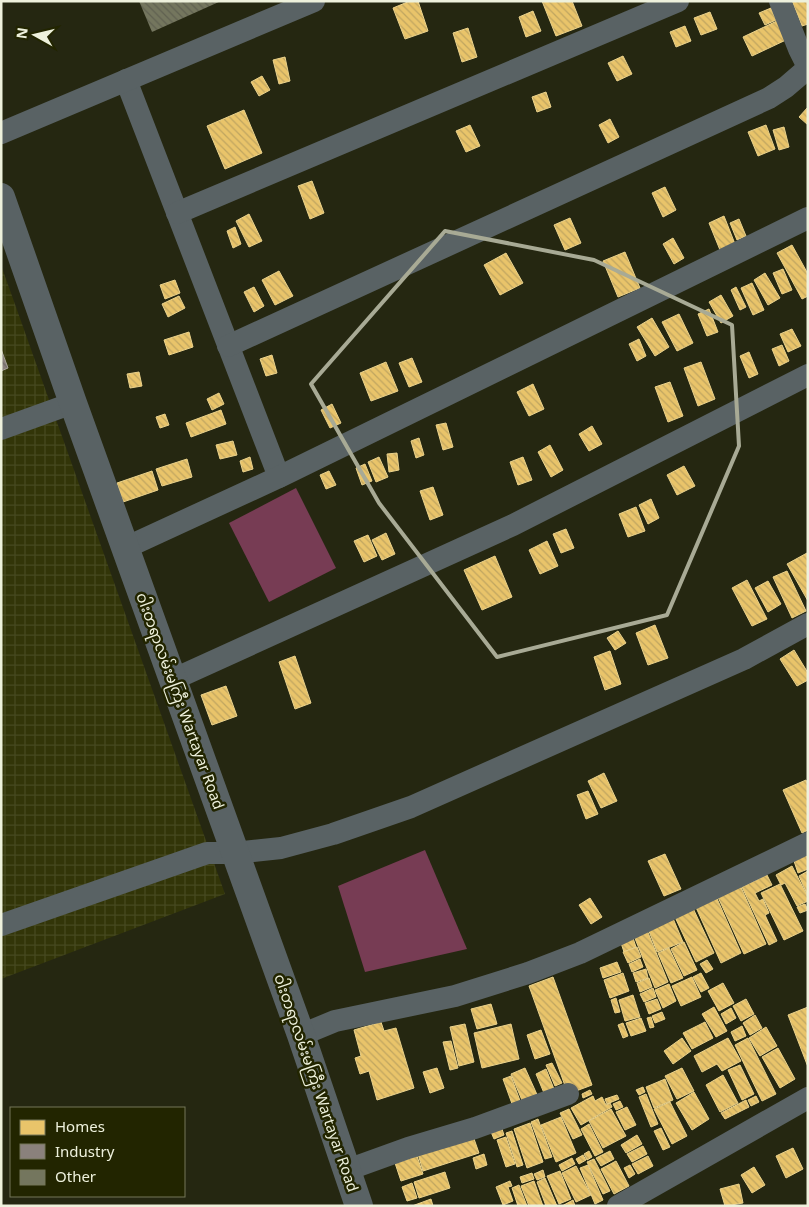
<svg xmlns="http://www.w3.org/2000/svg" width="809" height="1207" font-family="Georgia,'Noto Sans Myanmar',serif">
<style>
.industrial{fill:url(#industrial-grid)}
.water{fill:#773c54}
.homes{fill:url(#homes-back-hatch);stroke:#ead28c}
.industry{fill:url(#industry-back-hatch);stroke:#a8a399}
.building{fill:url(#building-back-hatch)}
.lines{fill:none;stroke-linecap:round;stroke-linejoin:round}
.minor{stroke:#596264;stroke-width:22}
.tertiary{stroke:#596264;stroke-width:28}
.marked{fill:none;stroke:#a8aa95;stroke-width:4;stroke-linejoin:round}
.labels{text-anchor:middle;stroke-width:5;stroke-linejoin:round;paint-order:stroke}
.street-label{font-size:15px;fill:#eef1dc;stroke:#222500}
</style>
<defs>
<pattern id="industrial-grid" width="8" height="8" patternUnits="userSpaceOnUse" patternTransform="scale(1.25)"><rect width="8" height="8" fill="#323508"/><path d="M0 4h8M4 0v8" fill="none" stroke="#464920"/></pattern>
<pattern id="homes-back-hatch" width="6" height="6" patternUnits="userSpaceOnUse" patternTransform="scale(1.25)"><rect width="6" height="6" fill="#e9c46a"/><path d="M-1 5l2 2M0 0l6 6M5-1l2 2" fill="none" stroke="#c0a560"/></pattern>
<pattern id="industry-back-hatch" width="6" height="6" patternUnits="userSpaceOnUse" patternTransform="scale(1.25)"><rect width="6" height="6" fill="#8a817c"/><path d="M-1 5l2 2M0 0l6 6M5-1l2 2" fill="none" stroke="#6f6a65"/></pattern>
<pattern id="building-back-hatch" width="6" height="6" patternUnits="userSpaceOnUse" patternTransform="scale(1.25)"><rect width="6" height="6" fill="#74765e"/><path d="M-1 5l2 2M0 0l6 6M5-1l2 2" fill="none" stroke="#606151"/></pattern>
</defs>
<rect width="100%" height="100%" fill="#252711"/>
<path class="industrial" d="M 1,265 L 225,894 L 1,979 Z"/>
<g class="water">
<path d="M 296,488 L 336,568 L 269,602 L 229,523 Z"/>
<path d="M 425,850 L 467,949 L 365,972 L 338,886 Z"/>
</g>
<g class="homes">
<path d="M 410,1 L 418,1 L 428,31 L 405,39 L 393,8 Z"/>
<path d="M 542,1 L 572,1 L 582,26 L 556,36 Z"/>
<path d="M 792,1 L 808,1 L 808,24 L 802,26 Z"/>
<path d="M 771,8 L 776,20 L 765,25 L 759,13 Z"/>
<path d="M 533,11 L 541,31 L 526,37 L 519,17 Z"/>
<path d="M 710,12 L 717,29 L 701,35 L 694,18 Z"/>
<path d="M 779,20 L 788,39 L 752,56 L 743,37 Z"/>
<path d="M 685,26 L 691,41 L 676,47 L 670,32 Z"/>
<path d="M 468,28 L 477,57 L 462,62 L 453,33 Z"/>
<path d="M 623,56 L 632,74 L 617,81 L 608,63 Z"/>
<path d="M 285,57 L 290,81 L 279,84 L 273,60 Z"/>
<path d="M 262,76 L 270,90 L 259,96 L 251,82 Z"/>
<path d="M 546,92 L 551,107 L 537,112 L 532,97 Z"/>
<path d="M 808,107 L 808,125 L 799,117 Z"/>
<path d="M 244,110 L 262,153 L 225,169 L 207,126 Z"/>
<path d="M 610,119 L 619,137 L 608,143 L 599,125 Z"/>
<path d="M 470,125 L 480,146 L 466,152 L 456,131 Z"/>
<path d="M 766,125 L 775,149 L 758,156 L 748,132 Z"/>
<path d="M 784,127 L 789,147 L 779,150 L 773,130 Z"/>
<path d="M 312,181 L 324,213 L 310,219 L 298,186 Z"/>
<path d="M 665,187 L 676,210 L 663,217 L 652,193 Z"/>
<path d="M 249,214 L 262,241 L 249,247 L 236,221 Z"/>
<path d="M 724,216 L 735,244 L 720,250 L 709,223 Z"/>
<path d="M 570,218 L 581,243 L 565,250 L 554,225 Z"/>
<path d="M 739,219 L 746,236 L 737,240 L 730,223 Z"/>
<path d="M 235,227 L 241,244 L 233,248 L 227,231 Z"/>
<path d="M 673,238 L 684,258 L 674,264 L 663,244 Z"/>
<path d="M 792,245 L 808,274 L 808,296 L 802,299 L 777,253 Z"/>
<path d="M 625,252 L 640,288 L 618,297 L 603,261 Z"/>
<path d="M 506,253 L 523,283 L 500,295 L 484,265 Z"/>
<path d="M 783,269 L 792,290 L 782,294 L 773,273 Z"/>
<path d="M 279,271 L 293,296 L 275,305 L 262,280 Z"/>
<path d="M 765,273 L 780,298 L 768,305 L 754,280 Z"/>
<path d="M 175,280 L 180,293 L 165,299 L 160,285 Z"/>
<path d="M 752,283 L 764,310 L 753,315 L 741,288 Z"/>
<path d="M 254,287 L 264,306 L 254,312 L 244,292 Z"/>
<path d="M 736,287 L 746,307 L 740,310 L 731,290 Z"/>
<path d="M 721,295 L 733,316 L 721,323 L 709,302 Z"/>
<path d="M 179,296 L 185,308 L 168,317 L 162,304 Z"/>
<path d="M 709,309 L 718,332 L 707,336 L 698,314 Z"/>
<path d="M 679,314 L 693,343 L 677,351 L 662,322 Z"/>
<path d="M 652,318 L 669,347 L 655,356 L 637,327 Z"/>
<path d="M 792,329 L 801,346 L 788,352 L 780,334 Z"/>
<path d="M 189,332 L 193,347 L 169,355 L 164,340 Z"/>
<path d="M 639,339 L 646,356 L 637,361 L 629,344 Z"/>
<path d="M 782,345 L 789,361 L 779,366 L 772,349 Z"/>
<path d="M 749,352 L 758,374 L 749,378 L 740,356 Z"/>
<path d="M 272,355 L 277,373 L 266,376 L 260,359 Z"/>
<path d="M 412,358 L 422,382 L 409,387 L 399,363 Z"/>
<path d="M 386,362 L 398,391 L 371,401 L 360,373 Z"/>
<path d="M 701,362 L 715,399 L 698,406 L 684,368 Z"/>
<path d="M 139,372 L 142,386 L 130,388 L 127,374 Z"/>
<path d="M 670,382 L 683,416 L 668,422 L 655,387 Z"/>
<path d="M 533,384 L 544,409 L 529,416 L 517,392 Z"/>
<path d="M 219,393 L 224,404 L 212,410 L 207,399 Z"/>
<path d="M 332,404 L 341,423 L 330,428 L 321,410 Z"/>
<path d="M 221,410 L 226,424 L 191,437 L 186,423 Z"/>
<path d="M 165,414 L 169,425 L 160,428 L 156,417 Z"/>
<path d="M 446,423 L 453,447 L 443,450 L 436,425 Z"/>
<path d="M 592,426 L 602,444 L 589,451 L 579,434 Z"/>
<path d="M 419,438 L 424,455 L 416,458 L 411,441 Z"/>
<path d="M 233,441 L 237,455 L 220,459 L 216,445 Z"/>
<path d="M 550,445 L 563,470 L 551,477 L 538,452 Z"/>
<path d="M 397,453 L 399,470 L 389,472 L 387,454 Z"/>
<path d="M 250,457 L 253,469 L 243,472 L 240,461 Z"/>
<path d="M 379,457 L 388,477 L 376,482 L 368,462 Z"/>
<path d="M 523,457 L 532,480 L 518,485 L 510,462 Z"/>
<path d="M 187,459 L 192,477 L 162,486 L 156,469 Z"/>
<path d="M 365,464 L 372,481 L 362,485 L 356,468 Z"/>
<path d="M 684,466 L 695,486 L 677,495 L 667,475 Z"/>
<path d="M 152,471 L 158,490 L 123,502 L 117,483 Z"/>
<path d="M 329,471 L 336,485 L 326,489 L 320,475 Z"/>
<path d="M 433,487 L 443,515 L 430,520 L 420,491 Z"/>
<path d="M 651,499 L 659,518 L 648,524 L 639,505 Z"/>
<path d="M 636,507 L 645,531 L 628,537 L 619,514 Z"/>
<path d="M 566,529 L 574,548 L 561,553 L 553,534 Z"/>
<path d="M 386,533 L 395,554 L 382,560 L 372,540 Z"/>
<path d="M 368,535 L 377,556 L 364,562 L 354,541 Z"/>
<path d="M 547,541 L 558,566 L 540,574 L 529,550 Z"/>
<path d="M 807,553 L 808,555 L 808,601 L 787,564 Z"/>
<path d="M 495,556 L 512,597 L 482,610 L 464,570 Z"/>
<path d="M 787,571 L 806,611 L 792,618 L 773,577 Z"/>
<path d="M 747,580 L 767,619 L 752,626 L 732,588 Z"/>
<path d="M 768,581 L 781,604 L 768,612 L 755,588 Z"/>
<path d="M 655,625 L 668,658 L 648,665 L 636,633 Z"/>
<path d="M 618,631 L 626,643 L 615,650 L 607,638 Z"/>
<path d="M 794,650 L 808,673 L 808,680 L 797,686 L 780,659 Z"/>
<path d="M 610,651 L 621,684 L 605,690 L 594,657 Z"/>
<path d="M 295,656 L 311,703 L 295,709 L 279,662 Z"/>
<path d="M 226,686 L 237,716 L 212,725 L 201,695 Z"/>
<path d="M 604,773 L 617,801 L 601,808 L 588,781 Z"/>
<path d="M 806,780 L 808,784 L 808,830 L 802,833 L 783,790 Z"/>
<path d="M 588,791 L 598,814 L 586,819 L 577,795 Z"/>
<path d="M 808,852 L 808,869 L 798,873 L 793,858 Z"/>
<path d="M 665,854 L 681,889 L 664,896 L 648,861 Z"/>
<path d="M 792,866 L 808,897 L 808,901 L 797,906 L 785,883 L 781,885 L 776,875 Z"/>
<path d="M 808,871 L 808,894 L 807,894 L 799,876 Z"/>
<path d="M 767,875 L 772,885 L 755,893 L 759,901 L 763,899 L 769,913 L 765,915 L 777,941 L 769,945 L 742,887 Z"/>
<path d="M 780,884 L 803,931 L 784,940 L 761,893 Z"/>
<path d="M 740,885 L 766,944 L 744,954 L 717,895 Z"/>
<path d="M 715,894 L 741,953 L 721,963 L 694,903 Z"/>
<path d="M 590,898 L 602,917 L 591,924 L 579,905 Z"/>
<path d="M 805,904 L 808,910 L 800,913 L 797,907 Z"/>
<path d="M 692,906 L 714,953 L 696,962 L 674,915 Z"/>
<path d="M 672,916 L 683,942 L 657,952 L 647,926 Z"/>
<path d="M 647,930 L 668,982 L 655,988 L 634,936 Z"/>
<path d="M 633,938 L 636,947 L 624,952 L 621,943 Z"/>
<path d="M 684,942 L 697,970 L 684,976 L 671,949 Z"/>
<path d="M 637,947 L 641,957 L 628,963 L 623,952 Z"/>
<path d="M 669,948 L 683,978 L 671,983 L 658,953 Z"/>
<path d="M 640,959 L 643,967 L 632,972 L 629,964 Z"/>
<path d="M 707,960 L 713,969 L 706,973 L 700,964 Z"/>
<path d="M 617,962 L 621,972 L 603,978 L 600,968 Z"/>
<path d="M 646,969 L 648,978 L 636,982 L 633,973 Z"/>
<path d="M 623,973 L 629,991 L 610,998 L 604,980 Z"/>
<path d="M 701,973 L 709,988 L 701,992 L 693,977 Z"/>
<path d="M 553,977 L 592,1085 L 568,1094 L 529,986 Z"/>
<path d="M 692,977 L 701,997 L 681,1006 L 672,986 Z"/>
<path d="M 649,978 L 652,987 L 640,992 L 637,983 Z"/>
<path d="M 723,983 L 734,1003 L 719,1011 L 708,991 Z"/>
<path d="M 669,984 L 676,1001 L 663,1008 L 655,990 Z"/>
<path d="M 653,988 L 656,997 L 644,1002 L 640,994 Z"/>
<path d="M 633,995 L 640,1017 L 625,1021 L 619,1000 Z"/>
<path d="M 616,998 L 620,1012 L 615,1013 L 611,1000 Z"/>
<path d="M 657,999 L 661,1009 L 649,1014 L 645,1003 Z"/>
<path d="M 746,999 L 754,1014 L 741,1021 L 733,1006 Z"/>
<path d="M 491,1004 L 497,1024 L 477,1029 L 471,1009 Z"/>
<path d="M 714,1007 L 727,1031 L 716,1037 L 702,1014 Z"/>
<path d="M 808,1007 L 808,1067 L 788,1015 Z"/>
<path d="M 731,1008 L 736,1018 L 726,1024 L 721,1014 Z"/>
<path d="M 662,1012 L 665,1019 L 655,1023 L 652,1016 Z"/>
<path d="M 755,1015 L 762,1028 L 750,1035 L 743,1023 Z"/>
<path d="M 651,1017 L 654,1027 L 650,1028 L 647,1018 Z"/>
<path d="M 641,1018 L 646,1031 L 631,1036 L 626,1023 Z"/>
<path d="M 381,1022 L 384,1031 L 396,1028 L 414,1088 L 377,1100 L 369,1071 L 360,1074 L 355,1058 L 361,1056 L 354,1030 Z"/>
<path d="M 705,1022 L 713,1038 L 692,1049 L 683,1033 Z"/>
<path d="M 623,1023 L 628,1036 L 623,1038 L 618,1025 Z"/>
<path d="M 465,1024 L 474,1062 L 459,1066 L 450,1027 Z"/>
<path d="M 511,1024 L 519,1059 L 482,1068 L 474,1033 Z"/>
<path d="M 742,1026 L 746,1036 L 735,1041 L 731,1032 Z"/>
<path d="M 766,1027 L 777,1046 L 760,1056 L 749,1038 Z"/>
<path d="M 541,1030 L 550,1054 L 535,1059 L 527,1035 Z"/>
<path d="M 682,1038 L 691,1051 L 673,1064 L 664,1051 Z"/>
<path d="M 728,1038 L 741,1061 L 722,1071 L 717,1064 L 702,1072 L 694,1056 Z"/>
<path d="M 748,1038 L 776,1094 L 762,1101 L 735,1045 Z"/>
<path d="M 451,1041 L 458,1068 L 450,1070 L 443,1042 Z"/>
<path d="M 778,1048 L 795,1079 L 780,1088 L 762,1057 Z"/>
<path d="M 552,1063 L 562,1083 L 555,1086 L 546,1065 Z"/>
<path d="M 740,1065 L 754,1094 L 742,1100 L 728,1070 Z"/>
<path d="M 437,1068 L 444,1088 L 430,1093 L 423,1072 Z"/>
<path d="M 525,1068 L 539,1099 L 524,1105 L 511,1074 Z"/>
<path d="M 682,1068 L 694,1091 L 677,1099 L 665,1076 Z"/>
<path d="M 546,1069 L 554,1089 L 544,1093 L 536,1074 Z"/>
<path d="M 723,1075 L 738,1103 L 720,1112 L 706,1085 Z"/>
<path d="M 511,1076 L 523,1109 L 515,1112 L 503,1079 Z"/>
<path d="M 665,1079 L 673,1100 L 654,1108 L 646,1087 Z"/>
<path d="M 643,1087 L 645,1092 L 639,1095 L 636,1090 Z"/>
<path d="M 590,1090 L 592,1094 L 583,1098 L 582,1094 Z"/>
<path d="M 694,1092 L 709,1119 L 692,1130 L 676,1103 Z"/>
<path d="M 646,1094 L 658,1124 L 651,1127 L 639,1097 Z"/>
<path d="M 617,1095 L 619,1099 L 607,1104 L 605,1099 Z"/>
<path d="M 593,1096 L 595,1101 L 602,1097 L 606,1105 L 610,1103 L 612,1107 L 581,1125 L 571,1108 Z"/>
<path d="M 756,1096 L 759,1102 L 751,1106 L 748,1100 Z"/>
<path d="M 746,1100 L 749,1107 L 725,1119 L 721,1113 Z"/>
<path d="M 620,1101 L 623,1107 L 616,1110 L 613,1104 Z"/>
<path d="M 670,1102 L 687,1136 L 672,1144 L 654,1109 Z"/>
<path d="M 627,1107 L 636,1125 L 625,1130 L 616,1112 Z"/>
<path d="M 569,1109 L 582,1135 L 573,1139 L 560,1113 Z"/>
<path d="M 611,1109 L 626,1136 L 603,1148 L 589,1121 Z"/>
<path d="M 561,1117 L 576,1153 L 556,1162 L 541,1125 Z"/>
<path d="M 538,1119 L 552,1157 L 545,1159 L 531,1122 Z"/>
<path d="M 530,1123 L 543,1162 L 527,1168 L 514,1129 Z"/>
<path d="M 589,1124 L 603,1152 L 595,1156 L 581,1129 Z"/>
<path d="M 661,1128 L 670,1147 L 663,1150 L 654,1131 Z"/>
<path d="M 502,1129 L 504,1135 L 494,1139 L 491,1132 Z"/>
<path d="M 512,1131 L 523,1165 L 517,1167 L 506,1133 Z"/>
<path d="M 637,1135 L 642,1144 L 626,1153 L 621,1145 Z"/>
<path d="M 473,1136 L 479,1153 L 423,1171 L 418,1154 Z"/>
<path d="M 506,1137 L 515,1164 L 506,1167 L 497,1140 Z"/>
<path d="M 643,1146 L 647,1154 L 632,1162 L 627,1154 Z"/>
<path d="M 793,1148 L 803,1169 L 786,1178 L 776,1156 Z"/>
<path d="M 589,1151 L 592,1157 L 587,1160 L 584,1154 Z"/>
<path d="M 610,1151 L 614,1159 L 601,1166 L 596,1158 Z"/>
<path d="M 484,1154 L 487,1165 L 476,1169 L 473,1158 Z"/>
<path d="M 583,1155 L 586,1160 L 579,1164 L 576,1159 Z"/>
<path d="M 417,1156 L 423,1174 L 401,1181 L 395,1163 Z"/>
<path d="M 648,1156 L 653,1166 L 638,1174 L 632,1164 Z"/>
<path d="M 572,1158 L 575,1164 L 562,1171 L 559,1165 Z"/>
<path d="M 594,1159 L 610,1191 L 603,1194 L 587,1162 Z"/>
<path d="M 616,1161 L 629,1186 L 614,1194 L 601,1169 Z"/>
<path d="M 588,1165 L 603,1200 L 595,1204 L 580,1168 Z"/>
<path d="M 630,1165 L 635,1174 L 629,1178 L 624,1168 Z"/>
<path d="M 576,1166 L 591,1195 L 576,1202 L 562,1173 Z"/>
<path d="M 754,1167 L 765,1185 L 752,1193 L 741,1175 Z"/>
<path d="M 543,1170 L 545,1177 L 537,1180 L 534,1174 Z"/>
<path d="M 560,1171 L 571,1199 L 559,1204 L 547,1176 Z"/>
<path d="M 445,1172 L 450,1188 L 419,1198 L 414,1182 Z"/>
<path d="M 532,1173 L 534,1179 L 522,1183 L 520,1177 Z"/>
<path d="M 545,1178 L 557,1206 L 546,1206 L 537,1182 Z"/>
<path d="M 510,1181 L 512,1186 L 508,1187 L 513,1201 L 503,1205 L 496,1187 Z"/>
<path d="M 534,1181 L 543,1206 L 529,1206 L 521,1186 Z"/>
<path d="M 412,1183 L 417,1198 L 407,1201 L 402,1187 Z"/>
<path d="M 739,1184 L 743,1203 L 725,1206 L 720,1189 Z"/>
<path d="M 519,1185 L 527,1206 L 518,1206 L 512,1188 Z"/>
<path d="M 431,1199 L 433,1206 L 412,1206 Z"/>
<path d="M 573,1200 L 575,1206 L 562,1206 Z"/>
</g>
<path class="industry" d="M 1,349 L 8,368 L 1,371 Z"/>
<path class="building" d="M 139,1 L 221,1 L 152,32 Z"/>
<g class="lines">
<g class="minor">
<path d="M 780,1 L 799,49 L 808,67"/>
<path d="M 126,80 L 279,477"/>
<path d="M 1,133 L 314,1"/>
<path d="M 177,213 L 678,1"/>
<path d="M 228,346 L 769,98 L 786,87 L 808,68"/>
<path d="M 1,429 L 73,403"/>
<path d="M 125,548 L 279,477 L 808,218"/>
<path d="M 172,680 L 513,525 L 808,375"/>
<path d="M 1,925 L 207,853 L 234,853 L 281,848 L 333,834 L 411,807 L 744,659 L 808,624"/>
<path d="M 301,1035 L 335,1021 L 455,996 L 528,973 L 580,953 L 808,843"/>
<path d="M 347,1170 L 408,1148 L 475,1128 L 568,1094"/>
<path d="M 618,1206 L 808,1098"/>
</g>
<path class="tertiary" d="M 1,197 L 73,403 L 301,1035 L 359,1206"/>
</g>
<path class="marked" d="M 445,231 L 594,260 L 732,325 L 739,446 L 667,615 L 497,657 L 379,503 L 311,384 Z"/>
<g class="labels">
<g class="street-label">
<text transform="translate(180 701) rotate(70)" y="5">ဝါးတရာလမ်းမကြီး Wartayar Road</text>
<text transform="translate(316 1083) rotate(71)" y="5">ဝါးတရာလမ်းမကြီး Wartayar Road</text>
</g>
</g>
<rect width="809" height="1207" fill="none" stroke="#eef1dc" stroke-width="5"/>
<rect x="10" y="1107" width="175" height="90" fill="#222500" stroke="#747758"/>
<rect x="20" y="1120" width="25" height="15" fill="#e9c46a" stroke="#747758"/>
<text x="55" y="1132" font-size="15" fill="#eef1dc">Homes</text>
<rect x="20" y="1144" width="25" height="15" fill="#8a817c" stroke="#747758"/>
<text x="55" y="1157" font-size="15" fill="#eef1dc">Industry</text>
<rect x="20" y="1170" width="25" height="15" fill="#74765e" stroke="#747758"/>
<text x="55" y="1182" font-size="15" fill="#eef1dc">Other</text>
<g transform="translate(35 35) rotate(278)" stroke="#222500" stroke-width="4" paint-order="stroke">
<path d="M0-4L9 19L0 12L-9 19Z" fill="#eef1dc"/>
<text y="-8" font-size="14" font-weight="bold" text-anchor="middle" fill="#eef1dc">N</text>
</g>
</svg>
